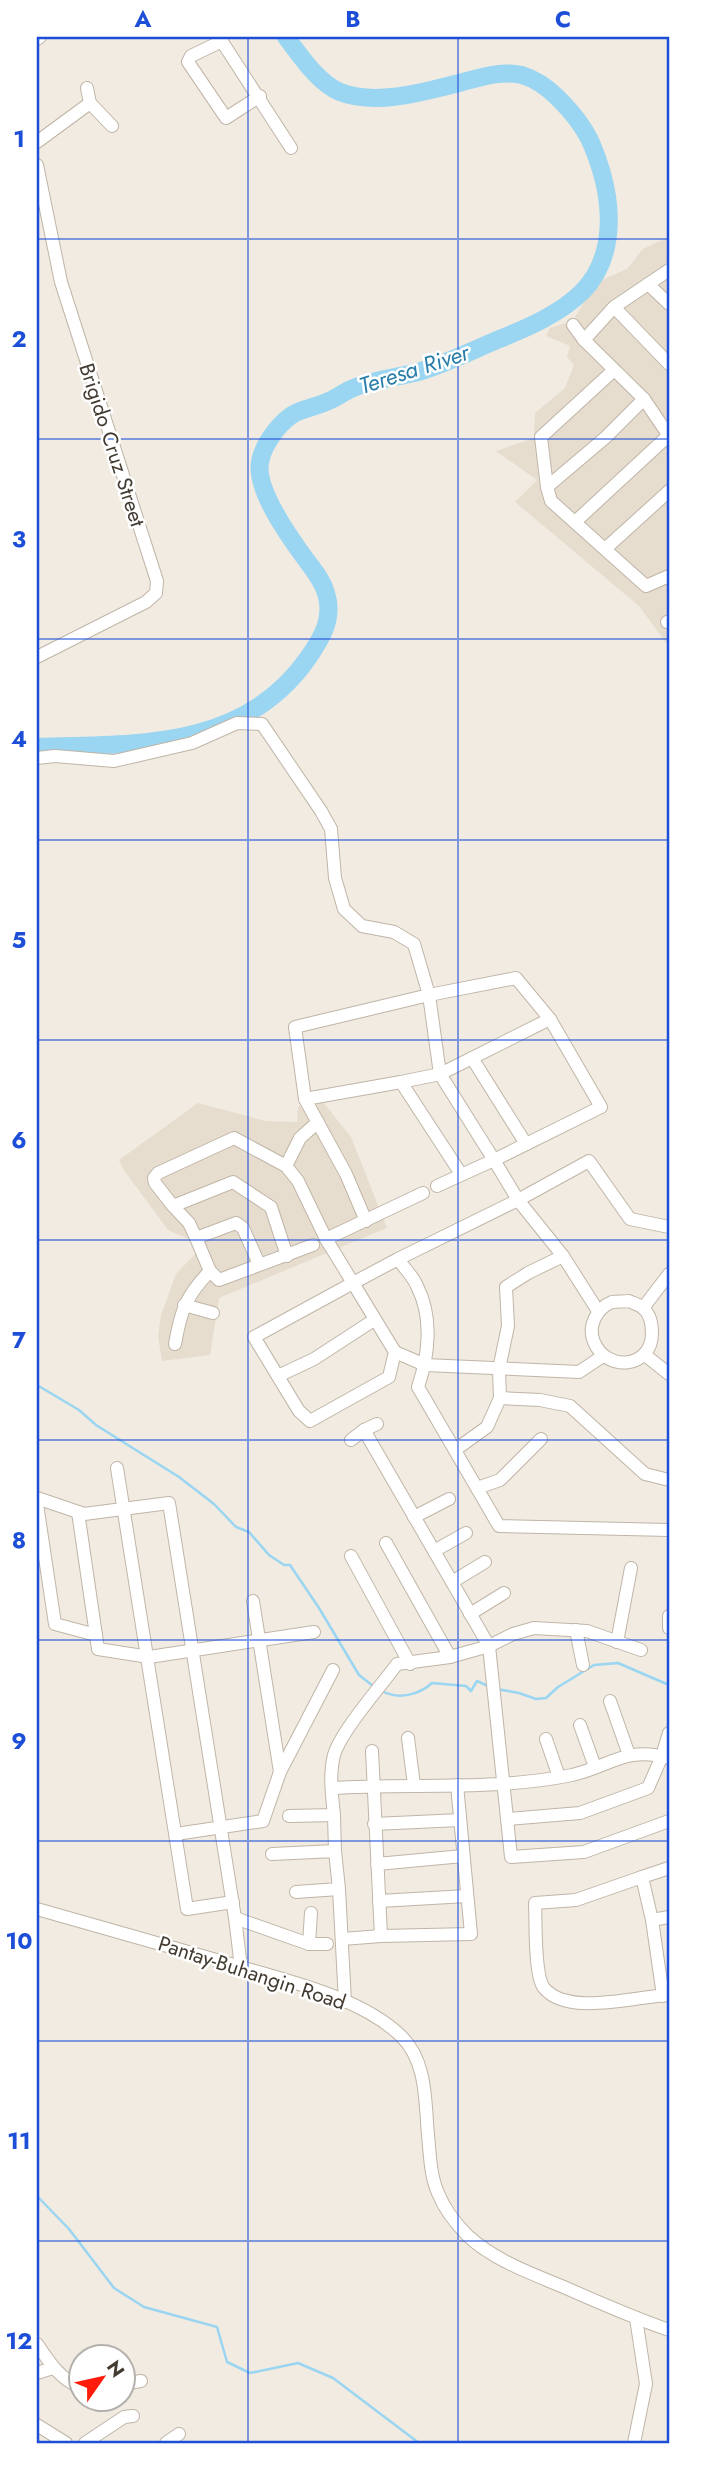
<svg xmlns="http://www.w3.org/2000/svg" width="706" height="2480" font-family="Jost,sans-serif">
<style>
.residential{fill:#e6ddcf}
.lines{fill:none;stroke-linecap:round;stroke-linejoin:round}
.stream{stroke:#9ad5f2;stroke-width:2.5}
.river{stroke:#9ad5f2;stroke-width:18}
.minor-casing{stroke:#c0b5a7;stroke-width:14}
.minor{stroke:#fff;stroke-width:12}
.grid{fill:none;stroke:#1d4ed8;stroke-width:2;stroke-opacity:0.55}
.labels{text-anchor:middle;stroke-width:5;stroke-linejoin:round;paint-order:stroke}
.street-label{font-size:21px;fill:#433b32;stroke:#fff}
.water-label{font-size:23px;font-style:italic;fill:#287da9;stroke:#fff}
.neatline{fill:none;stroke:#1d4ed8;stroke-width:2.5}
.grid-label{font-size:23px;text-anchor:middle;font-weight:bold;fill:#1d4ed8}
</style>
<rect width="100%" height="100%" fill="#f1ebe1"/>
<g class="residential">
<path d="M 669,237 L 669,647 L 639,606 L 515,502 L 537,480 L 496,451 L 534,438 L 535,413 L 565,388 L 574,365 L 567,357 L 570,346 L 546,336 L 550,328 L 573,321 L 595,283 L 627,269 L 643,249 Z"/>
<path d="M 319,1097 L 351,1137 L 387,1228 L 219,1298 L 210,1355 L 162,1361 L 158,1336 L 161,1315 L 176,1274 L 199,1250 L 197,1243 L 168,1230 L 123,1169 L 119,1160 L 198,1103 L 265,1121 L 297,1122 L 298,1107 Z"/>
</g>
<g class="lines">
<g class="stream">
<path d="M 37,1385 L 79,1410 L 96,1425 L 179,1477 L 214,1504 L 236,1527 L 249,1532 L 269,1555 L 284,1565 L 290,1565 L 319,1608 L 359,1675 L 373,1686"/>
<path d="M 497,1689 L 519,1693 L 536,1699 L 546,1698 L 558,1687 L 594,1665 L 618,1663 L 669,1685"/>
<path d="M 382,1691 C 398,1700 419,1695 432,1683 L 466,1686 L 471,1691 L 477,1681 L 488,1686"/>
<path d="M 37,2196 L 69,2229 L 114,2288 L 144,2307 L 217,2327 L 227,2362 L 250,2373 L 298,2363 L 333,2378 L 419,2443"/>
</g>
<path class="river" d="M 37,747 C 137,744 244,750 308,658 C 322,638 334,618 326,593 C 322,579 312,568 304,557 C 288,535 255,489 260,462 C 262,450 269,439 276,430 C 297,405 306,412 331,400 C 339,396 347,390 356,387 C 373,380 398,377 418,372 C 445,364 471,351 497,340 C 527,328 560,314 583,291 C 619,253 612,195 594,150 C 587,130 573,113 558,98 C 548,88 535,79 522,75 C 501,70 479,78 459,83 C 423,92 376,106 340,92 C 318,83 300,55 286,37"/>
<defs>
<g id="minor">
<path d="M 219,37 L 291,148"/>
<path d="M 37,39 L 40,37"/>
<path d="M 222,41 L 191,56 L 188,62 L 226,118 L 260,96"/>
<path d="M 87,88 L 90,103 L 112,126"/>
<path d="M 37,142 L 90,103"/>
<path d="M 37,165 L 61,282 L 157,581 L 156,593 L 146,602 L 37,657"/>
<path d="M 648,284 L 669,304"/>
<path d="M 614,307 L 669,364"/>
<path d="M 573,325 L 584,340 L 644,399 L 669,436"/>
<path d="M 584,340 L 614,307 L 669,270"/>
<path d="M 614,370 L 541,437 L 547,487 L 551,501 L 646,586 L 669,576"/>
<path d="M 547,487 L 606,437 L 644,399"/>
<path d="M 575,522 L 669,435"/>
<path d="M 605,549 L 669,491"/>
<path d="M 667,622 L 669,621"/>
<path d="M 37,758 L 55,756 L 114,761 L 192,743 L 237,723 L 262,724 L 321,811 L 331,829 L 335,878 L 344,909 L 362,926 L 394,932 L 414,944 L 429,995 L 440,1074 L 550,1019 L 516,978 L 429,995 L 295,1027 L 305,1099"/>
<path d="M 472,1058 L 526,1144"/>
<path d="M 401,1082 L 440,1074 L 494,1160 L 601,1107 L 550,1019"/>
<path d="M 286,1166 L 300,1138 L 318,1122"/>
<path d="M 173,1206 L 189,1223 L 196,1238"/>
<path d="M 366,1221 L 346,1174 L 305,1099 L 401,1082 L 461,1174"/>
<path d="M 326,1239 L 423,1193"/>
<path d="M 287,1256 L 271,1207 L 233,1182 L 173,1206 L 155,1183 L 154,1178 L 158,1173 L 234,1138 L 286,1166 L 298,1181 L 326,1239 L 353,1283 L 398,1259 C 404,1268 413,1276 417,1286 C 433,1317 429,1355 418,1387 L 499,1526 L 669,1530"/>
<path d="M 398,1259 L 518,1200 L 494,1160 L 437,1186"/>
<path d="M 259,1264 L 243,1228 L 236,1223 L 196,1238 L 210,1271 L 219,1280 L 313,1245"/>
<path d="M 353,1283 L 395,1352 L 389,1377 L 310,1421 L 299,1411 L 254,1337 Z"/>
<path d="M 629,1301 C 633,1303 640,1305 643,1308 C 650,1314 652,1324 652,1333 C 652,1368 607,1373 594,1342 C 587,1326 597,1308 612,1302 C 617,1301 624,1302 629,1301 Z"/>
<path d="M 184,1305 L 213,1313"/>
<path d="M 643,1308 L 669,1274"/>
<path d="M 598,1311 L 563,1256 L 518,1200 L 589,1161 L 630,1219 L 669,1227"/>
<path d="M 175,1344 C 181,1310 186,1296 210,1271"/>
<path d="M 395,1352 L 425,1365 L 579,1372 L 603,1356"/>
<path d="M 645,1355 L 669,1374"/>
<path d="M 278,1376 L 314,1359 L 374,1320"/>
<path d="M 500,1398 L 540,1400 L 570,1406 L 645,1474 L 669,1480"/>
<path d="M 364,1430 L 377,1424"/>
<path d="M 351,1440 L 364,1430 L 489,1646 L 511,1857 L 584,1852 L 669,1821"/>
<path d="M 455,1450 L 487,1427 L 500,1398 L 499,1369 L 508,1326 L 506,1287 L 528,1273 L 563,1256"/>
<path d="M 117,1468 L 187,1909 L 233,1902"/>
<path d="M 477,1488 L 500,1480 L 541,1439"/>
<path d="M 37,1498 L 84,1514 L 169,1503 L 235,1918 L 241,1967"/>
<path d="M 37,1504 L 55,1624 L 96,1635"/>
<path d="M 78,1512 L 98,1649 L 149,1657 L 314,1632"/>
<path d="M 414,1517 L 449,1499"/>
<path d="M 386,1543 L 450,1657"/>
<path d="M 434,1551 L 466,1533"/>
<path d="M 351,1556 L 410,1664"/>
<path d="M 452,1582 L 485,1562"/>
<path d="M 253,1601 L 280,1772"/>
<path d="M 470,1614 L 504,1593"/>
<path d="M 669,1616 L 669,1628"/>
<path d="M 576,1630 L 583,1665"/>
<path d="M 617,1642 L 631,1568"/>
<path d="M 610,1701 L 629,1755"/>
<path d="M 580,1725 L 595,1767"/>
<path d="M 408,1738 L 414,1785"/>
<path d="M 546,1739 L 559,1777"/>
<path d="M 372,1751 L 381,1936 L 471,1934 L 457,1785"/>
<path d="M 332,1788 C 411,1783 494,1791 572,1775 C 611,1766 625,1746 669,1758"/>
<path d="M 334,1815 L 335,1851"/>
<path d="M 289,1816 L 334,1815 C 332,1796 329,1775 334,1755 C 341,1731 381,1686 397,1664 L 450,1657 L 489,1646 L 513,1634 L 534,1628 L 587,1631 L 641,1650"/>
<path d="M 507,1819 L 580,1813 L 648,1788 L 662,1756 L 669,1733"/>
<path d="M 374,1824 L 460,1820"/>
<path d="M 176,1834 L 263,1821 L 280,1772 L 333,1670"/>
<path d="M 272,1854 L 335,1851 L 339,1889 L 296,1892"/>
<path d="M 377,1864 L 463,1856"/>
<path d="M 642,1877 L 669,1868"/>
<path d="M 339,1889 L 345,2002"/>
<path d="M 379,1901 L 467,1896"/>
<path d="M 37,1909 C 105,1928 173,1947 241,1967 C 291,1982 362,1998 401,2036 C 427,2061 425,2101 428,2135 C 430,2154 430,2175 438,2193 C 444,2208 456,2224 468,2236 C 495,2261 533,2274 566,2288 C 600,2303 634,2318 669,2330"/>
<path d="M 235,1918 L 309,1944 L 327,1944"/>
<path d="M 652,1920 L 669,1917"/>
<path d="M 342,1939 L 381,1936"/>
<path d="M 309,1944 L 311,1913"/>
<path d="M 663,1996 L 652,1920 L 642,1877 L 576,1900 L 535,1903 C 536,1921 534,1976 544,1988 C 568,2017 637,1996 669,1995"/>
<path d="M 37,2344 C 49,2362 60,2379 80,2387"/>
<path d="M 37,2373 L 53,2368"/>
<path d="M 122,2384 L 141,2381"/>
<path d="M 37,2425 L 66,2443"/>
<path d="M 85,2443 L 124,2417 L 133,2416"/>
<path d="M 166,2443 L 179,2434"/>
<path d="M 634,2443 L 646,2384 L 636,2318"/>
</g>
</defs>
<use href="#minor" class="minor-casing"/>
<use href="#minor" class="minor"/>
</g>
<path class="grid" d="M 248,37 L 248,2443M 458,37 L 458,2443M 37,239 L 669,239M 37,439 L 669,439M 37,639 L 669,639M 37,840 L 669,840M 37,1040 L 669,1040M 37,1240 L 669,1240M 37,1440 L 669,1440M 37,1640 L 669,1640M 37,1841 L 669,1841M 37,2041 L 669,2041M 37,2241 L 669,2241"/>
<g class="labels">
<g class="street-label">
<text transform="translate(112 445) rotate(72)" y="7">Brigido Cruz Street</text>
<text transform="translate(252 1973) rotate(18)" y="7">Pantay-Buhangin Road</text>
</g>
<g class="water-label">
<text transform="translate(414 369) rotate(-18)" y="8">Teresa River</text>
</g>
</g>
<rect width="706" height="2480" fill="none" stroke="#ffffff" stroke-width="77"/>
<g transform="translate(102 2378) rotate(56)"><circle r="33" fill="#ffffff" stroke="#b4b1ad" stroke-width="2"/>
<path d="M0-5L12 26L0 18L-12 26Z" fill="#ff1c0b"/>
<text y="-10" font-size="19" font-weight="bold" text-anchor="middle" fill="#433b32">N</text>
</g>
<rect x="38" y="38" width="630" height="2404" class="neatline"/>
<g class="grid-label">
<text x="143" y="27">A</text>
<text x="353" y="27">B</text>
<text x="563" y="27">C</text>
<text x="19" y="147">1</text>
<text x="19" y="347">2</text>
<text x="19" y="547">3</text>
<text x="19" y="747">4</text>
<text x="19" y="948">5</text>
<text x="19" y="1148">6</text>
<text x="19" y="1348">7</text>
<text x="19" y="1548">8</text>
<text x="19" y="1749">9</text>
<text x="19" y="1949">10</text>
<text x="19" y="2149">11</text>
<text x="19" y="2349">12</text>
</g>
</svg>
